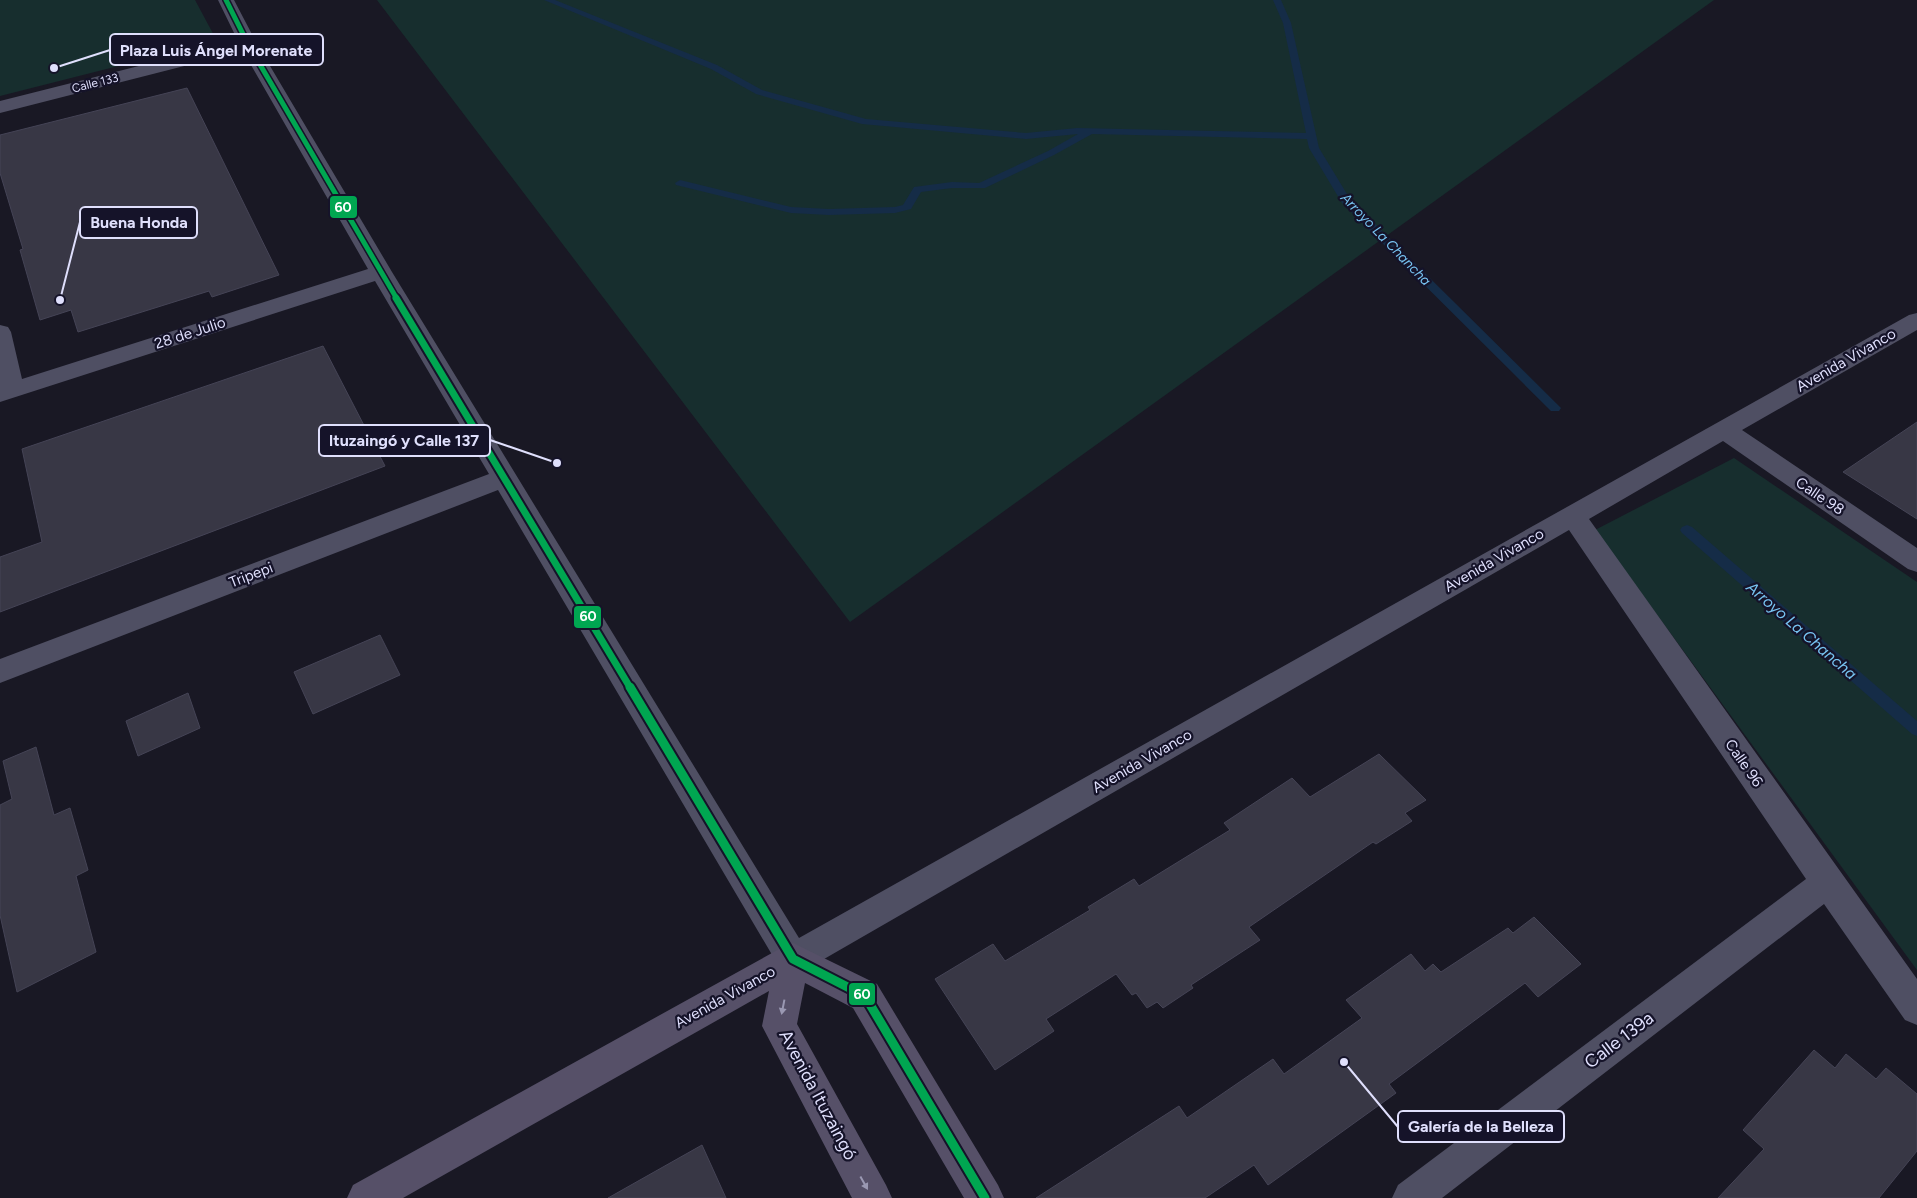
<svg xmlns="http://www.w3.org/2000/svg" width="1917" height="1198" font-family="Figtree,sans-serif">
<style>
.green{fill:#172e2e}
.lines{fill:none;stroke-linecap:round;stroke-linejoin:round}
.stream{fill:#152c47;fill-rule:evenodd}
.building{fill:#383745;stroke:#454456}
.minor{fill:#4f4f63;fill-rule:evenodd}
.major{fill:#565068;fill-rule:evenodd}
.bus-1-far2-casing{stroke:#151329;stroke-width:8}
.bus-1-far1-casing{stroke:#151329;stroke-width:11}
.bus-1-casing{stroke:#151329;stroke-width:13}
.bus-1-far2{stroke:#00a651;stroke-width:5}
.bus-1-far1{stroke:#00a651;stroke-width:7}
.bus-1{stroke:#00a651;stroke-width:9}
.oneway{fill:#9a98b2}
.labels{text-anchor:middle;stroke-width:4.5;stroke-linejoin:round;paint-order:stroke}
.far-street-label{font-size:12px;fill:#dfdffc;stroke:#151329}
.far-water-label{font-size:14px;font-style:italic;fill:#77c3f1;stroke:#151329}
.street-label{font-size:15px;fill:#dfdffc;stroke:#151329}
.water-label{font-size:16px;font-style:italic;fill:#77c3f1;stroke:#151329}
.near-street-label{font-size:18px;fill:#dfdffc;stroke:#151329}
.leader{fill:none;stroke:#dfdffc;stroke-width:2}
.callout-dot{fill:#dfdffc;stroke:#151329;stroke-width:2}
.callout{fill:#151329;stroke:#dfdffc;stroke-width:2}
.callout-label{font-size:16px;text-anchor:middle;font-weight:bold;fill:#dfdffc}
.line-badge{stroke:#151329;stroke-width:2}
.badge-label{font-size:14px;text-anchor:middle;font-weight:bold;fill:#fff}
</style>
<rect width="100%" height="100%" fill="#191824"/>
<g class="green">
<path d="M 0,0 L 195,0 L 217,41 L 0,96 Z"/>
<path d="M 377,0 L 1714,0 L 850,622 Z"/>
<path d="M 1734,458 L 1917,582 L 1917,970 L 1595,530 Z"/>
</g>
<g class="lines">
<g class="stream">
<path d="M 544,0 L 555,0 L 717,65 L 762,90 L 866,119 L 1026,133 L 1077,128 L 1306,133 L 1283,23 L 1273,0 L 1281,0 L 1291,23 L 1319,148 L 1350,199 L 1561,408 L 1559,411 L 1551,411 L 1342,203 L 1309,148 L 1307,139 L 1092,134 L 1054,155 L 985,188 L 952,188 L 921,192 L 911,209 L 895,213 L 829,215 L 791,213 L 676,185 L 675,183 L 680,180 L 791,207 L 829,209 L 895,207 L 903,205 L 914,187 L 952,182 L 979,183 L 1048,151 L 1078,134 L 1026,139 L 862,124 L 756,94 L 711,69 Z"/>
<path d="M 1687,525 L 1692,527 L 1917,721 L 1917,736 L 1912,734 L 1682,533 L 1680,530 L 1682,527 Z"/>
</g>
</g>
<g class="building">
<path d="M 187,88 L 279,275 L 212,297 L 209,291 L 78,332 L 71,310 L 40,320 L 20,250 L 23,249 L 0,173 L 0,135 Z"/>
<path d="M 323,346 L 385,466 L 0,612 L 0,557 L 42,542 L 22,449 Z"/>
<path d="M 1917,422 L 1917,519 L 1843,472 Z"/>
<path d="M 380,635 L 400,675 L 313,714 L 294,672 Z"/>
<path d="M 188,693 L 200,728 L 138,756 L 126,721 Z"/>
<path d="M 36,747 L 54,815 L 70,808 L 88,870 L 76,876 L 96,952 L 17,992 L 0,915 L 0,805 L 12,799 L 3,761 Z"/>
<path d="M 1379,754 L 1426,800 L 1405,813 L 1412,821 L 1376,844 L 1373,842 L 1249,927 L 1260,940 L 1191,985 L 1193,988 L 1163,1008 L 1157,1002 L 1147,1008 L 1136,993 L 1132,995 L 1116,974 L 1046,1019 L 1054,1031 L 995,1070 L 935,979 L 993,944 L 1005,961 L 1090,910 L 1088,907 L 1134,879 L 1139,886 L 1230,830 L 1224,823 L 1292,778 L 1310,797 Z"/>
<path d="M 1534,917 L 1581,964 L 1538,997 L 1525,983 L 1389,1084 L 1396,1093 L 1268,1185 L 1254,1165 L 1205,1198 L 1036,1198 L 1179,1106 L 1187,1118 L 1273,1059 L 1284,1074 L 1362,1018 L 1346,1000 L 1411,954 L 1425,971 L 1433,964 L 1441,972 L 1508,928 L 1513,933 Z"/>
<path d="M 1814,1050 L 1835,1068 L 1846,1054 L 1876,1079 L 1886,1068 L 1917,1094 L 1917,1151 L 1879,1198 L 1718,1198 L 1764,1149 L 1743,1130 Z"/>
<path d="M 702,1145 L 726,1198 L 608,1198 Z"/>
</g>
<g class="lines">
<path class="minor" d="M 218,0 L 234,0 L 257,44 L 392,272 L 799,938 L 1909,315 L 1917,313 L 1917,330 L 1742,430 L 1917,548 L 1917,572 L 1908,569 L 1723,441 L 1589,519 L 1917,979 L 1917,1025 L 1905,1020 L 1824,904 L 1442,1198 L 1392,1198 L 1398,1185 L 1806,879 L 1569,530 L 805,970 L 793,975 L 781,970 L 498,490 L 0,683 L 0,659 L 489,474 L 375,281 L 0,402 L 0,325 L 8,327 L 11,332 L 22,379 L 368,269 L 243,51 L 0,113 L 0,101 L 238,41 Z"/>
<path class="major" d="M 793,943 L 877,984 L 998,1185 L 1004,1198 L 964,1198 L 853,1008 L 805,983 L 797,1024 L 886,1185 L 892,1198 L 852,1198 L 762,1026 L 769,991 L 403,1198 L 347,1198 L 353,1185 L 781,948 Z"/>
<defs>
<path id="bus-1-far2" d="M 226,0 L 248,44 L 397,299"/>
<path id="bus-1-far1" d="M 396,298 L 631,689"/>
<path id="bus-1" d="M 630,687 L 793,959 L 865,996 L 985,1198"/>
</defs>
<use href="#bus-1-far2" class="bus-1-far2-casing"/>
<use href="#bus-1-far1" class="bus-1-far1-casing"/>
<use href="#bus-1" class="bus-1-casing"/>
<use href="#bus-1-far2" class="bus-1-far2"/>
<use href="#bus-1-far1" class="bus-1-far1"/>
<use href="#bus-1" class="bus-1"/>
</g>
<defs><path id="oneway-solid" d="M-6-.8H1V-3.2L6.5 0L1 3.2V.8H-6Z" transform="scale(1.25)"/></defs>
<g class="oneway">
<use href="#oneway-solid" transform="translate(783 1007) rotate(101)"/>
<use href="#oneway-solid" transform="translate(864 1183) rotate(61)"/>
</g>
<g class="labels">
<g class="far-street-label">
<text transform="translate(95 83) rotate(-14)" y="4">Calle 133</text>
</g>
<g class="far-water-label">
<text transform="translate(1386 239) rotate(46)" y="5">Arroyo La Chancha</text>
</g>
<g class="street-label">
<text transform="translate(190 333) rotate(-18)" y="5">28 de Julio</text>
<text transform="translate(1846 360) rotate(-30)" y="5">Avenida Vivanco</text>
<text transform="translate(1820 496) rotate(34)" y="5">Calle 98</text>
<text transform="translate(1494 560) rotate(-30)" y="5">Avenida Vivanco</text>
<text transform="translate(251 575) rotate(-21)" y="5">Tripepi</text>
<text transform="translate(1142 761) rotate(-30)" y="5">Avenida Vivanco</text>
<text transform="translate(1744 763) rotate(55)" y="5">Calle 96</text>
<text transform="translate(725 997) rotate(-29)" y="5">Avenida Vivanco</text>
</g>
<g class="water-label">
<text transform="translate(1802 630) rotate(41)" y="6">Arroyo La Chancha</text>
</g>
<g class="near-street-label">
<text transform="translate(1619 1040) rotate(-37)" y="6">Calle 139a</text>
<text transform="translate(818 1095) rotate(62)" y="6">Avenida Ituzaingó</text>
</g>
</g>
<path class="leader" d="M54 68L110 50M60 300L80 222M557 463L490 440M1344 1062L1398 1127"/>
<g class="callout-dot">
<circle cx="54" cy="68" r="5"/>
<circle cx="60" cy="300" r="5"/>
<circle cx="557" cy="463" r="5"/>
<circle cx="1344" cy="1062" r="5"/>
</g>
<g class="callout">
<rect x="110" y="34" width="213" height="31" rx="5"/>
<rect x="80" y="207" width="117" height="31" rx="5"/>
<rect x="319" y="425" width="171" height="31" rx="5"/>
<rect x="1398" y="1111" width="166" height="31" rx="5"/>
</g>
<g class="callout-label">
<text x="216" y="56">Plaza Luis Ángel Morenate</text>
<text x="139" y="228">Buena Honda</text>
<text x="404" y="446">Ituzaingó y Calle 137</text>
<text x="1481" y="1132">Galería de la Belleza</text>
</g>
<g class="line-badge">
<rect x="329" y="195" width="29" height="24" rx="5" fill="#00a651"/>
<rect x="573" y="605" width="29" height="24" rx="5" fill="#00a651"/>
<rect x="848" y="982" width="28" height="24" rx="5" fill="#00a651"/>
</g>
<g class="badge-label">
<text x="343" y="212">60</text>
<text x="588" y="621">60</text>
<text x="862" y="999">60</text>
</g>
</svg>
